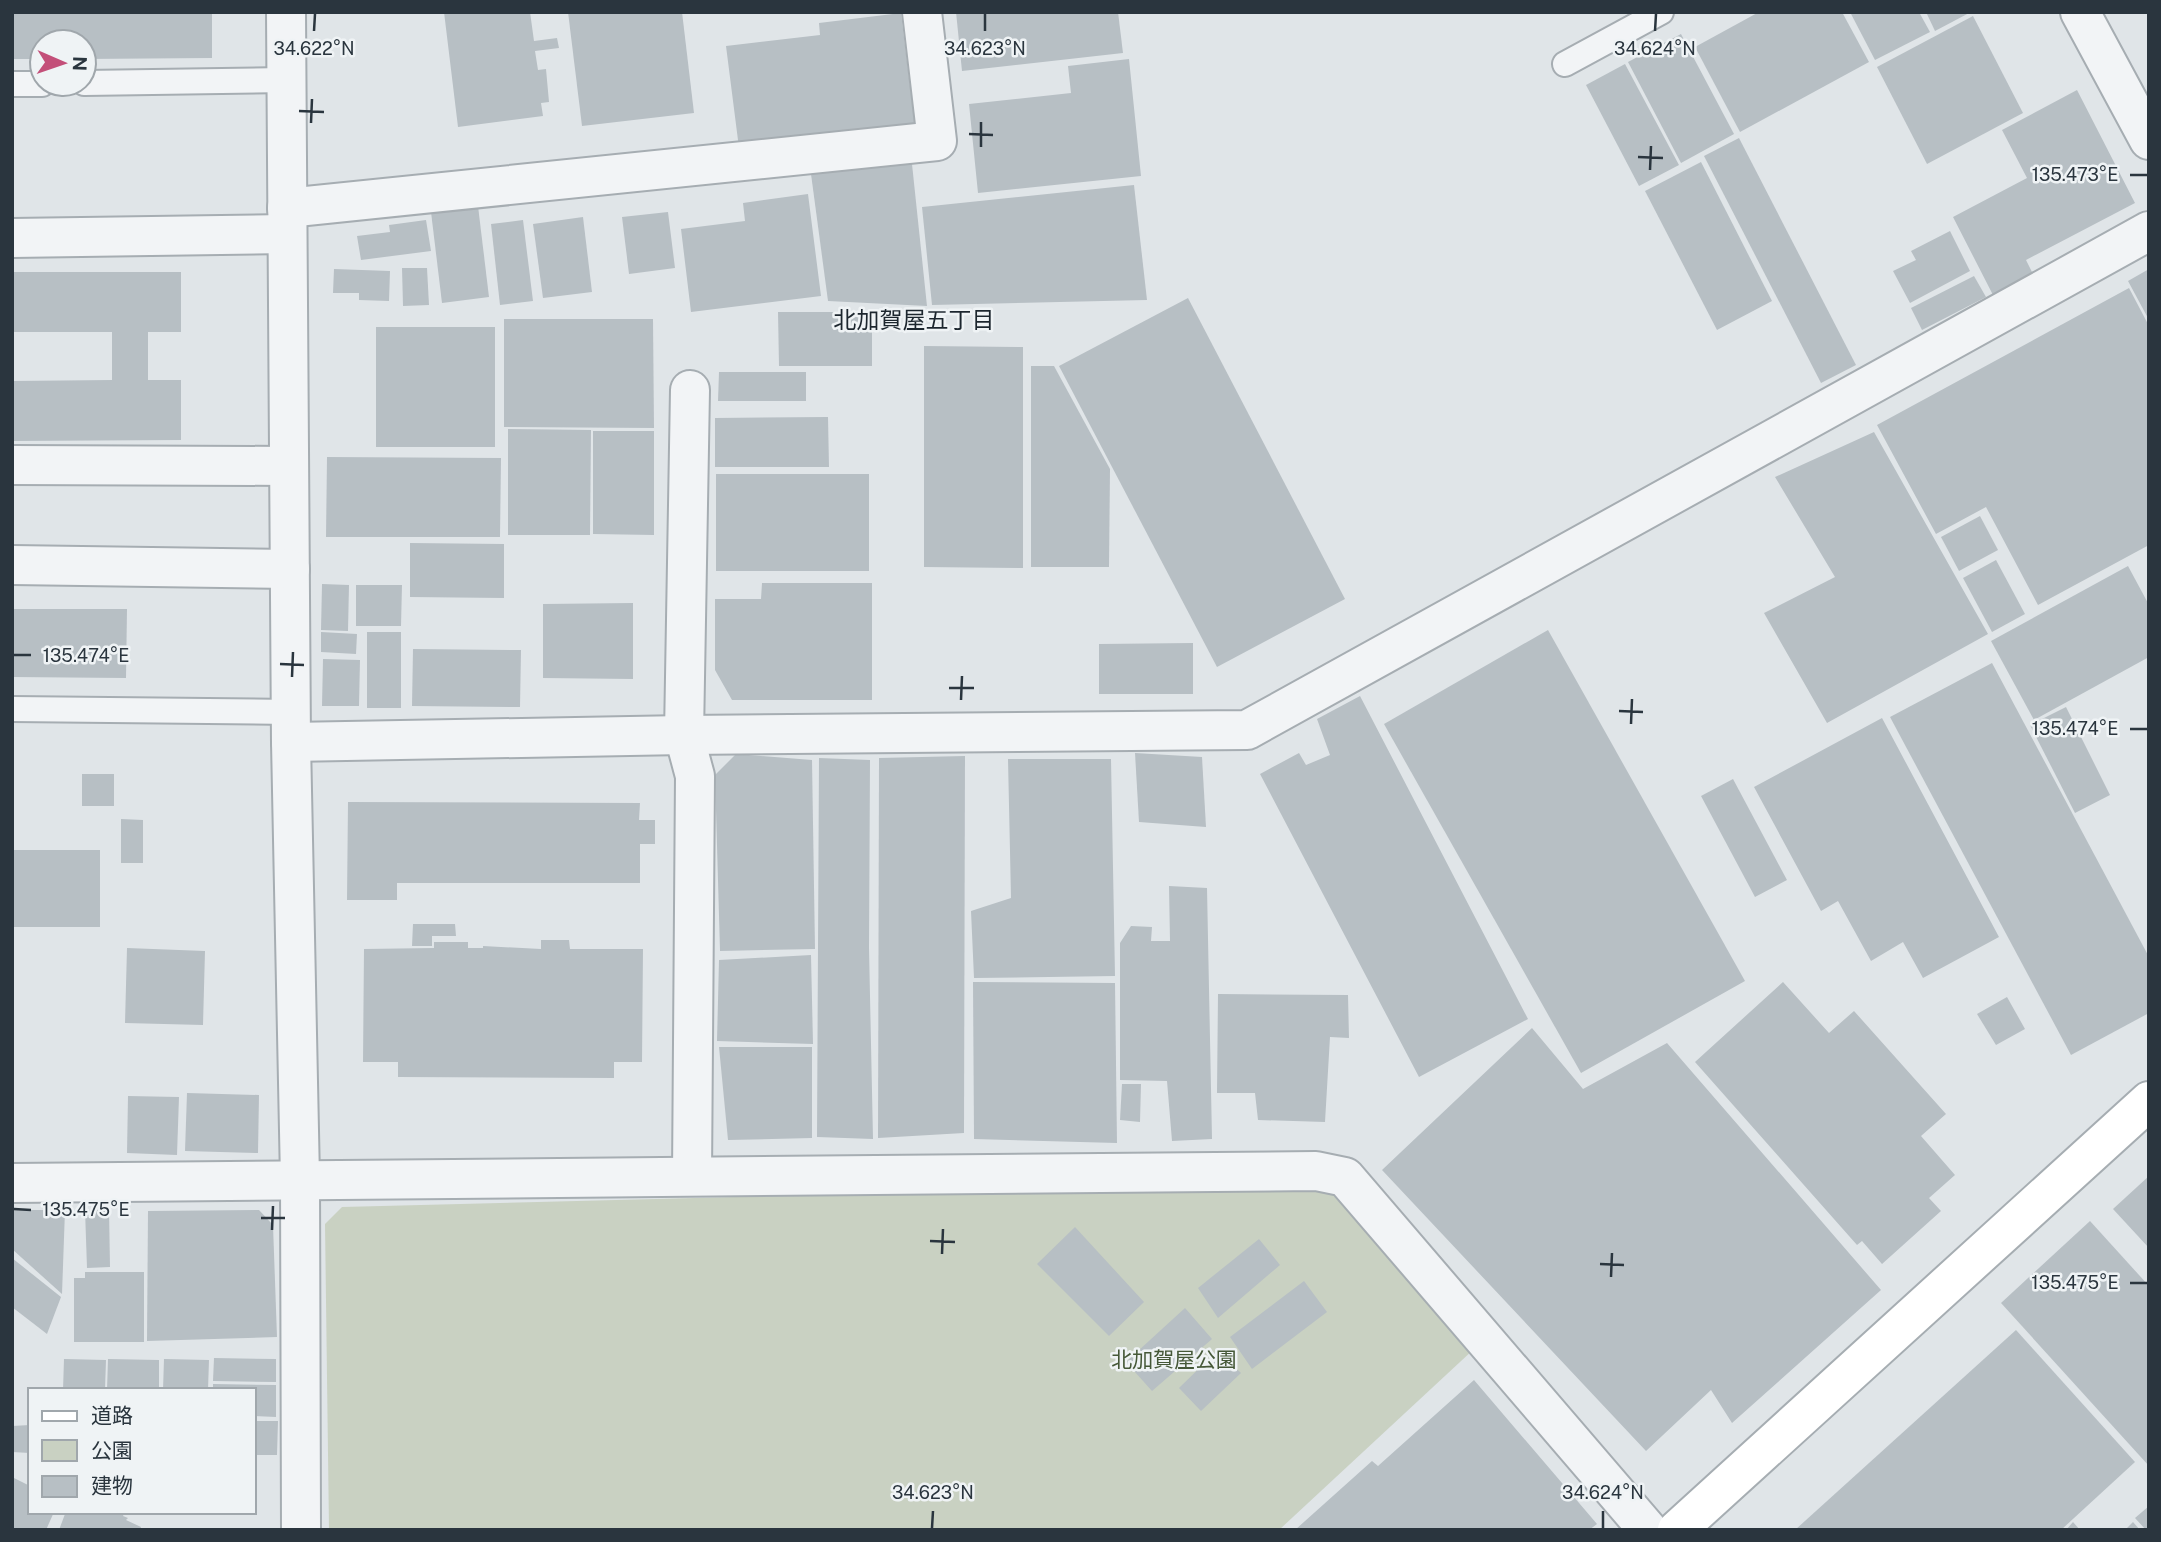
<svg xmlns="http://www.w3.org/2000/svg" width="2161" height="1542" font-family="'Public Sans','Noto Sans JP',sans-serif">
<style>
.green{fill:#c9d1c2}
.building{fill:#b7bfc4}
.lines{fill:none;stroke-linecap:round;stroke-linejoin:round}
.lane-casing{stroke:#a6adb2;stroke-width:28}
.street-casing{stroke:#a6adb2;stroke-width:42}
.secondary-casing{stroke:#a6adb2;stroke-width:42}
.lane{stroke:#f2f4f6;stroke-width:24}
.street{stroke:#f2f4f6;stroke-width:38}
.secondary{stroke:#fff;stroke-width:38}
.ticks{fill:none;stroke:#2a353e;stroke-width:2.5}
.labels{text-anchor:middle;stroke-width:5;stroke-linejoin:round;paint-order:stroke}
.park-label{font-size:21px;fill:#455838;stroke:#eff3f5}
.neighbourhood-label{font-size:23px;fill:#1c262e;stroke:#eff3f5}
.ticks-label{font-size:18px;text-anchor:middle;fill:#2a353e;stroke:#eff3f5;stroke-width:5;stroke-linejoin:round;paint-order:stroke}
</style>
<rect width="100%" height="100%" fill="#e0e5e8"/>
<path class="green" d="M 1341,1189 L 1474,1349 L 1279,1530 L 329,1530 L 325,1224 L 342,1207 L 972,1191 Z"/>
<g class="building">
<path d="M 12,12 L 212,12 L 212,58 L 84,59 L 84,42 L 42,42 L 42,59 L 12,59 Z"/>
<path d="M 444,12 L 530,12 L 534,41 L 557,38 L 559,48 L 535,51 L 538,70 L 546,69 L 549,102 L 541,103 L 543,116 L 458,127 Z"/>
<path d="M 568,12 L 682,12 L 694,113 L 582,126 Z"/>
<path d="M 956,12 L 1118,12 L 1123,53 L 962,71 Z"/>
<path d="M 1759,12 L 1842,12 L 1869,62 L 1740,132 L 1695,47 Z"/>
<path d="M 1850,12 L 1919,12 L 1930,32 L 1875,60 Z"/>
<path d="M 1926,12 L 1971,12 L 1935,31 Z"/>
<path d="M 901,13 L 915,127 L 739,148 L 726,46 L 820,35 L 819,23 Z"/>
<path d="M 1973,16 L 2023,113 L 1927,164 L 1877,67 Z"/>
<path d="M 1681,34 L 1734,134 L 1681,163 L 1628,62 Z"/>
<path d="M 1129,59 L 1141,176 L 978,193 L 969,104 L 1071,93 L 1068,66 Z"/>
<path d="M 1625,64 L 1679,165 L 1639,186 L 1586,85 Z"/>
<path d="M 2077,90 L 2135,203 L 2026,260 L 2033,274 L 1993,295 L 1953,217 L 2027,178 L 2002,130 Z"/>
<path d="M 1739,138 L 1856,365 L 1821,383 L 1704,156 Z"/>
<path d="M 1701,162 L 1772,301 L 1717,330 L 1645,191 Z"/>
<path d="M 912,164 L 927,306 L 828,301 L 811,174 Z"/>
<path d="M 1134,185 L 1147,300 L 932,305 L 922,207 Z"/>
<path d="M 808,194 L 821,296 L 691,312 L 681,229 L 745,221 L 743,203 Z"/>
<path d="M 478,206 L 489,297 L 442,303 L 431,212 Z"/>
<path d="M 668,212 L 675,268 L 629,274 L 622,217 Z"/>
<path d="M 583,217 L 592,292 L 543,298 L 533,224 Z"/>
<path d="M 426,220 L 431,251 L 361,260 L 357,236 L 390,232 L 389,225 Z"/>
<path d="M 523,220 L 533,301 L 500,305 L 491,224 Z"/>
<path d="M 1950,231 L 1970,271 L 1910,303 L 1893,271 L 1916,260 L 1911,251 Z"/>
<path d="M 402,268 L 427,268 L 429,305 L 403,306 Z"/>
<path d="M 334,269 L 390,271 L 389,301 L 359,300 L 359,293 L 333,293 Z"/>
<path d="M 2149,269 L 2149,320 L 2128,281 Z"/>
<path d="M 12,272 L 181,272 L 181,332 L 148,332 L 148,380 L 181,380 L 181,440 L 12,441 L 12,381 L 112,380 L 112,332 L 12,332 Z"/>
<path d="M 1974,276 L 1986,297 L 1922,330 L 1911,308 Z"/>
<path d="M 2129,288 L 2149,326 L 2149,545 L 2038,605 L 1986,507 L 1936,534 L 1877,425 Z"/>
<path d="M 1188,298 L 1345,599 L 1217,667 L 1059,366 Z"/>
<path d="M 778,312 L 872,312 L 872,366 L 779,366 Z"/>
<path d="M 504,319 L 653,319 L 654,428 L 504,427 Z"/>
<rect x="376" y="327" width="119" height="120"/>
<path d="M 924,346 L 1023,347 L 1023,568 L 924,567 Z"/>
<path d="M 1031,366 L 1054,366 L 1110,469 L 1109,567 L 1031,567 Z"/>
<path d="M 719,372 L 806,372 L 806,401 L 718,401 Z"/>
<path d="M 828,417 L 829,467 L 715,467 L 715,418 Z"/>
<path d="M 508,429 L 591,430 L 590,535 L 508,535 Z"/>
<path d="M 593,431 L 654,431 L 654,535 L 593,534 Z"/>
<path d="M 1874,432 L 1988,634 L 1827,723 L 1764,613 L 1835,577 L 1775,477 Z"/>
<path d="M 327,457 L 501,458 L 500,537 L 326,537 Z"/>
<rect x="716" y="474" width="153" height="97"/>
<path d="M 1980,516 L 1998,550 L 1959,571 L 1941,537 Z"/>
<path d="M 410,543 L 504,544 L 504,598 L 410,597 Z"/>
<path d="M 1996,560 L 2025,614 L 1992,632 L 1963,578 Z"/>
<path d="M 2128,566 L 2149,605 L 2149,657 L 2034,720 L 1991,641 Z"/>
<path d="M 762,583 L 872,583 L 872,700 L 732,700 L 715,670 L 715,599 L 761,599 Z"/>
<path d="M 322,584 L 349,585 L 348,631 L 321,630 Z"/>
<path d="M 356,585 L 402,585 L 401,626 L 356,626 Z"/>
<path d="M 633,603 L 633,679 L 543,678 L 543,604 Z"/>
<path d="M 12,609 L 127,609 L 126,678 L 12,677 Z"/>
<path d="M 1548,630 L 1745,981 L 1581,1073 L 1384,724 Z"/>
<path d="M 321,632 L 357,634 L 356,654 L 321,652 Z"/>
<rect x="367" y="632" width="34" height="76"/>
<path d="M 1193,643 L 1193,694 L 1099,694 L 1099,644 Z"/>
<path d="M 413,649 L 521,650 L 520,707 L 412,706 Z"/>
<path d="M 323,659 L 360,660 L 359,706 L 322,706 Z"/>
<path d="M 1992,663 L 2149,957 L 2149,1013 L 2071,1055 L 1890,717 Z"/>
<path d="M 1360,696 L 1528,1019 L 1419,1077 L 1260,774 L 1299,753 L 1306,765 L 1330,755 L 1317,719 Z"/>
<path d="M 2066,707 L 2110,795 L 2075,813 L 2030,725 Z"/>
<path d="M 1882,718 L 1999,937 L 1923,978 L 1903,942 L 1871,961 L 1838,901 L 1821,911 L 1754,787 Z"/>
<path d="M 1135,753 L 1202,757 L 1206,827 L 1139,822 Z"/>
<path d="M 736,754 L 812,760 L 815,949 L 720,951 L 715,775 Z"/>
<path d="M 965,756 L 964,1133 L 878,1138 L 879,758 Z"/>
<path d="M 819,758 L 870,760 L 869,948 L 873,1139 L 817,1137 Z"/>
<path d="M 1008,759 L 1111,759 L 1115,976 L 974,978 L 971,911 L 1011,898 Z"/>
<rect x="82" y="774" width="32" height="32"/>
<path d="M 1733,779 L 1787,880 L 1755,897 L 1701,796 Z"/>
<path d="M 348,802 L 640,803 L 639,820 L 655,820 L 655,844 L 640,844 L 640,883 L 397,883 L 397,900 L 347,900 Z"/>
<path d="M 121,819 L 143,820 L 143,863 L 121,863 Z"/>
<rect x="12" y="850" width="88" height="77"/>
<path d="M 1169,886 L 1207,888 L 1212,1139 L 1172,1141 L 1167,1081 L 1120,1080 L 1120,943 L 1131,926 L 1152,927 L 1151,941 L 1170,941 Z"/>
<path d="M 413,924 L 455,924 L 456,936 L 432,936 L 432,946 L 412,946 Z"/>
<path d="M 541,940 L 569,940 L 570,949 L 643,949 L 642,1062 L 614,1062 L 614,1078 L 398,1077 L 398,1062 L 363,1062 L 364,949 L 434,948 L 434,942 L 468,942 L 468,948 L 483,948 L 483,946 L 541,949 Z"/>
<path d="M 127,948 L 205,951 L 203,1025 L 125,1023 Z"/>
<path d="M 811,955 L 813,1044 L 717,1041 L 719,960 Z"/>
<path d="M 973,982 L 1115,983 L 1117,1143 L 974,1139 Z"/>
<path d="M 1783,982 L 1829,1033 L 1854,1011 L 1946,1114 L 1921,1136 L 1955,1175 L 1929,1198 L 1941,1211 L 1882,1264 L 1862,1241 L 1857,1245 L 1695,1062 Z"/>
<path d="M 1218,994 L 1348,995 L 1349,1038 L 1330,1037 L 1325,1122 L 1258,1120 L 1255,1093 L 1217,1093 Z"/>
<path d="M 2007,997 L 2025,1029 L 1996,1045 L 1977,1014 Z"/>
<path d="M 1532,1028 L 1583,1089 L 1667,1043 L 1881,1290 L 1732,1423 L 1711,1390 L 1646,1451 L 1382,1170 Z"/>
<path d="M 719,1047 L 812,1047 L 812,1138 L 728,1140 Z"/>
<path d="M 1122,1084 L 1141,1084 L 1140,1122 L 1120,1120 Z"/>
<path d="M 187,1093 L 259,1095 L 258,1153 L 185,1151 Z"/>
<path d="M 128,1096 L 179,1097 L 177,1155 L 127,1153 Z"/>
<path d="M 2149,1176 L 2149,1248 L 2113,1209 Z"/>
<path d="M 109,1209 L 110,1267 L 87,1268 L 85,1210 Z"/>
<path d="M 12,1210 L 65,1210 L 62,1294 L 12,1249 Z"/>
<path d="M 259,1210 L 273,1225 L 277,1337 L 147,1341 L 148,1211 Z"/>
<path d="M 2090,1221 L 2149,1286 L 2149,1466 L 2001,1303 Z"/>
<path d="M 1075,1227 L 1144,1302 L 1109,1336 L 1037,1264 Z"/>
<path d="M 1259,1239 L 1280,1265 L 1218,1318 L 1198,1288 Z"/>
<path d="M 12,1258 L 61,1297 L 47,1334 L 12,1307 Z"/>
<path d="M 85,1272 L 144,1272 L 144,1342 L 74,1342 L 74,1278 L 85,1278 Z"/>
<path d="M 1304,1281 L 1327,1312 L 1252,1369 L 1230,1337 Z"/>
<path d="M 1185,1308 L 1212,1339 L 1152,1391 L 1126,1362 Z"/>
<path d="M 2016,1330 L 2135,1462 L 2061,1530 L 1795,1530 Z"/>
<path d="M 1217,1351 L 1241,1373 L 1201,1411 L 1179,1388 Z"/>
<path d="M 214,1358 L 276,1359 L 276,1382 L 213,1381 Z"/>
<path d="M 64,1359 L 106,1360 L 105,1390 L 63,1390 Z"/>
<path d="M 108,1359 L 159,1360 L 159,1390 L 107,1390 Z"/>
<path d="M 164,1359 L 209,1360 L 208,1390 L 163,1390 Z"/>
<path d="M 1474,1380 L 1597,1524 L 1589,1530 L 1295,1530 L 1372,1461 L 1378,1466 Z"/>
<path d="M 213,1384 L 276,1385 L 276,1417 L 254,1416 L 254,1390 L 213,1390 Z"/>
<path d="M 254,1421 L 278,1421 L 277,1455 L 254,1455 Z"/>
<path d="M 30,1425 L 30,1453 L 12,1452 L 12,1426 Z"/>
<path d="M 12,1477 L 30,1486 L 30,1512 L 54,1512 L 46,1530 L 12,1530 Z"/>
<path d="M 2149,1506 L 2149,1530 L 2146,1530 L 2135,1518 Z"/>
<path d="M 61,1512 L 125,1512 L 123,1516 L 128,1518 L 126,1520 L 141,1527 L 140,1530 L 59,1530 L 65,1514 Z"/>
<path d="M 2073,1522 L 2080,1530 L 2066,1530 Z"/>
<path d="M 2133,1522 L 2140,1530 L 2125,1530 Z"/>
</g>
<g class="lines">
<defs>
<g id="lane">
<path d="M 1565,64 L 1661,12"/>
<path d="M 84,83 L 286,80"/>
<path d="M 12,84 L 42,84"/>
<path d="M 12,709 L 291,712"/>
</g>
<g id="street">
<path d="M 286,12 L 291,742 L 300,1179 L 301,1530"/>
<path d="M 2080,12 L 2149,140"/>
<path d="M 287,208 L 937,141 L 922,12"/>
<path d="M 12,238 L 287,234"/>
<path d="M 690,390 L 684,735 L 695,776 L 692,1176"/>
<path d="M 12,465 L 289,466"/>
<path d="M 12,565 L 290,569"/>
<path d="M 291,742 L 684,735 L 1247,730 L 2149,231"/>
<path d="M 12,1183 L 1316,1171 L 1345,1177 L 1648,1530"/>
</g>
<path id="secondary" d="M 1677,1530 L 2149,1101"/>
</defs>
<use href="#lane" class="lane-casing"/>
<use href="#street" class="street-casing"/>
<use href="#secondary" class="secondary-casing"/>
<use href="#lane" class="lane"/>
<use href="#street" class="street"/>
<use href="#secondary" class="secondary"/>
</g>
<path class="ticks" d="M 314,31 L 315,14M 985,31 L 985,14M 1655,31 L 1656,14M 299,111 L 324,112M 311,123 L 312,99M 969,134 L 993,135M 981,147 L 981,122M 1638,157 L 1663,158M 1650,170 L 1651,146M 2130,175 L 2147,175M 14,655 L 31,655M 280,664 L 304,665M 292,677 L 293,652M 949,688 L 974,688M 961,700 L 962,676M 1619,711 L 1643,712M 1631,724 L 1632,699M 2130,729 L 2147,729M 14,1209 L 31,1210M 261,1218 L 285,1218M 272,1230 L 273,1206M 930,1241 L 955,1242M 942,1254 L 943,1229M 1600,1264 L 1624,1265M 1611,1277 L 1612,1253M 2130,1283 L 2147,1283M 932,1528 L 933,1511M 1603,1528 L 1603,1511"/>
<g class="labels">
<g class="park-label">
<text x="1174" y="1367">北加賀屋公園</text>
</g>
<g class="neighbourhood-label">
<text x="914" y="328">北加賀屋五丁目</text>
</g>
</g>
<g class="ticks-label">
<text x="314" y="55">34.622°N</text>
<text x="985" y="55">34.623°N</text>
<text x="1655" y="55">34.624°N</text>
<text x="2075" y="181">135.473°E</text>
<text x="86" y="662">135.474°E</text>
<text x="2075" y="735">135.474°E</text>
<text x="86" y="1216">135.475°E</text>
<text x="2075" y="1289">135.475°E</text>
<text x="933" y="1499">34.623°N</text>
<text x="1603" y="1499">34.624°N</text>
</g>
<rect width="2161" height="1542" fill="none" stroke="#2a353e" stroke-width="28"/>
<rect x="28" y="1388" width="228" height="126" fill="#eff3f5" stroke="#a0a7ac" stroke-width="2"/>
<rect x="42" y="1411" width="35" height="10" fill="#ffffff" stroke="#a0a7ac" stroke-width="2"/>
<text x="91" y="1423" font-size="21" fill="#2a353e">道路</text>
<rect x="42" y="1440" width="35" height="21" fill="#c9d1c2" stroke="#a0a7ac" stroke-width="2"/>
<text x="91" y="1458" font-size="21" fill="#2a353e">公園</text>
<rect x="42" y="1476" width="35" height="21" fill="#b7bfc4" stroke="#a0a7ac" stroke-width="2"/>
<text x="91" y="1493" font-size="21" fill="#2a353e">建物</text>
<g transform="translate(63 63) rotate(92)"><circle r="33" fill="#eff3f5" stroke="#a0a7ac" stroke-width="2"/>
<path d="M0-5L12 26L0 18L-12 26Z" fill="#c34f79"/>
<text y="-10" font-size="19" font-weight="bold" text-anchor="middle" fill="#2a353e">N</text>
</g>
</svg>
